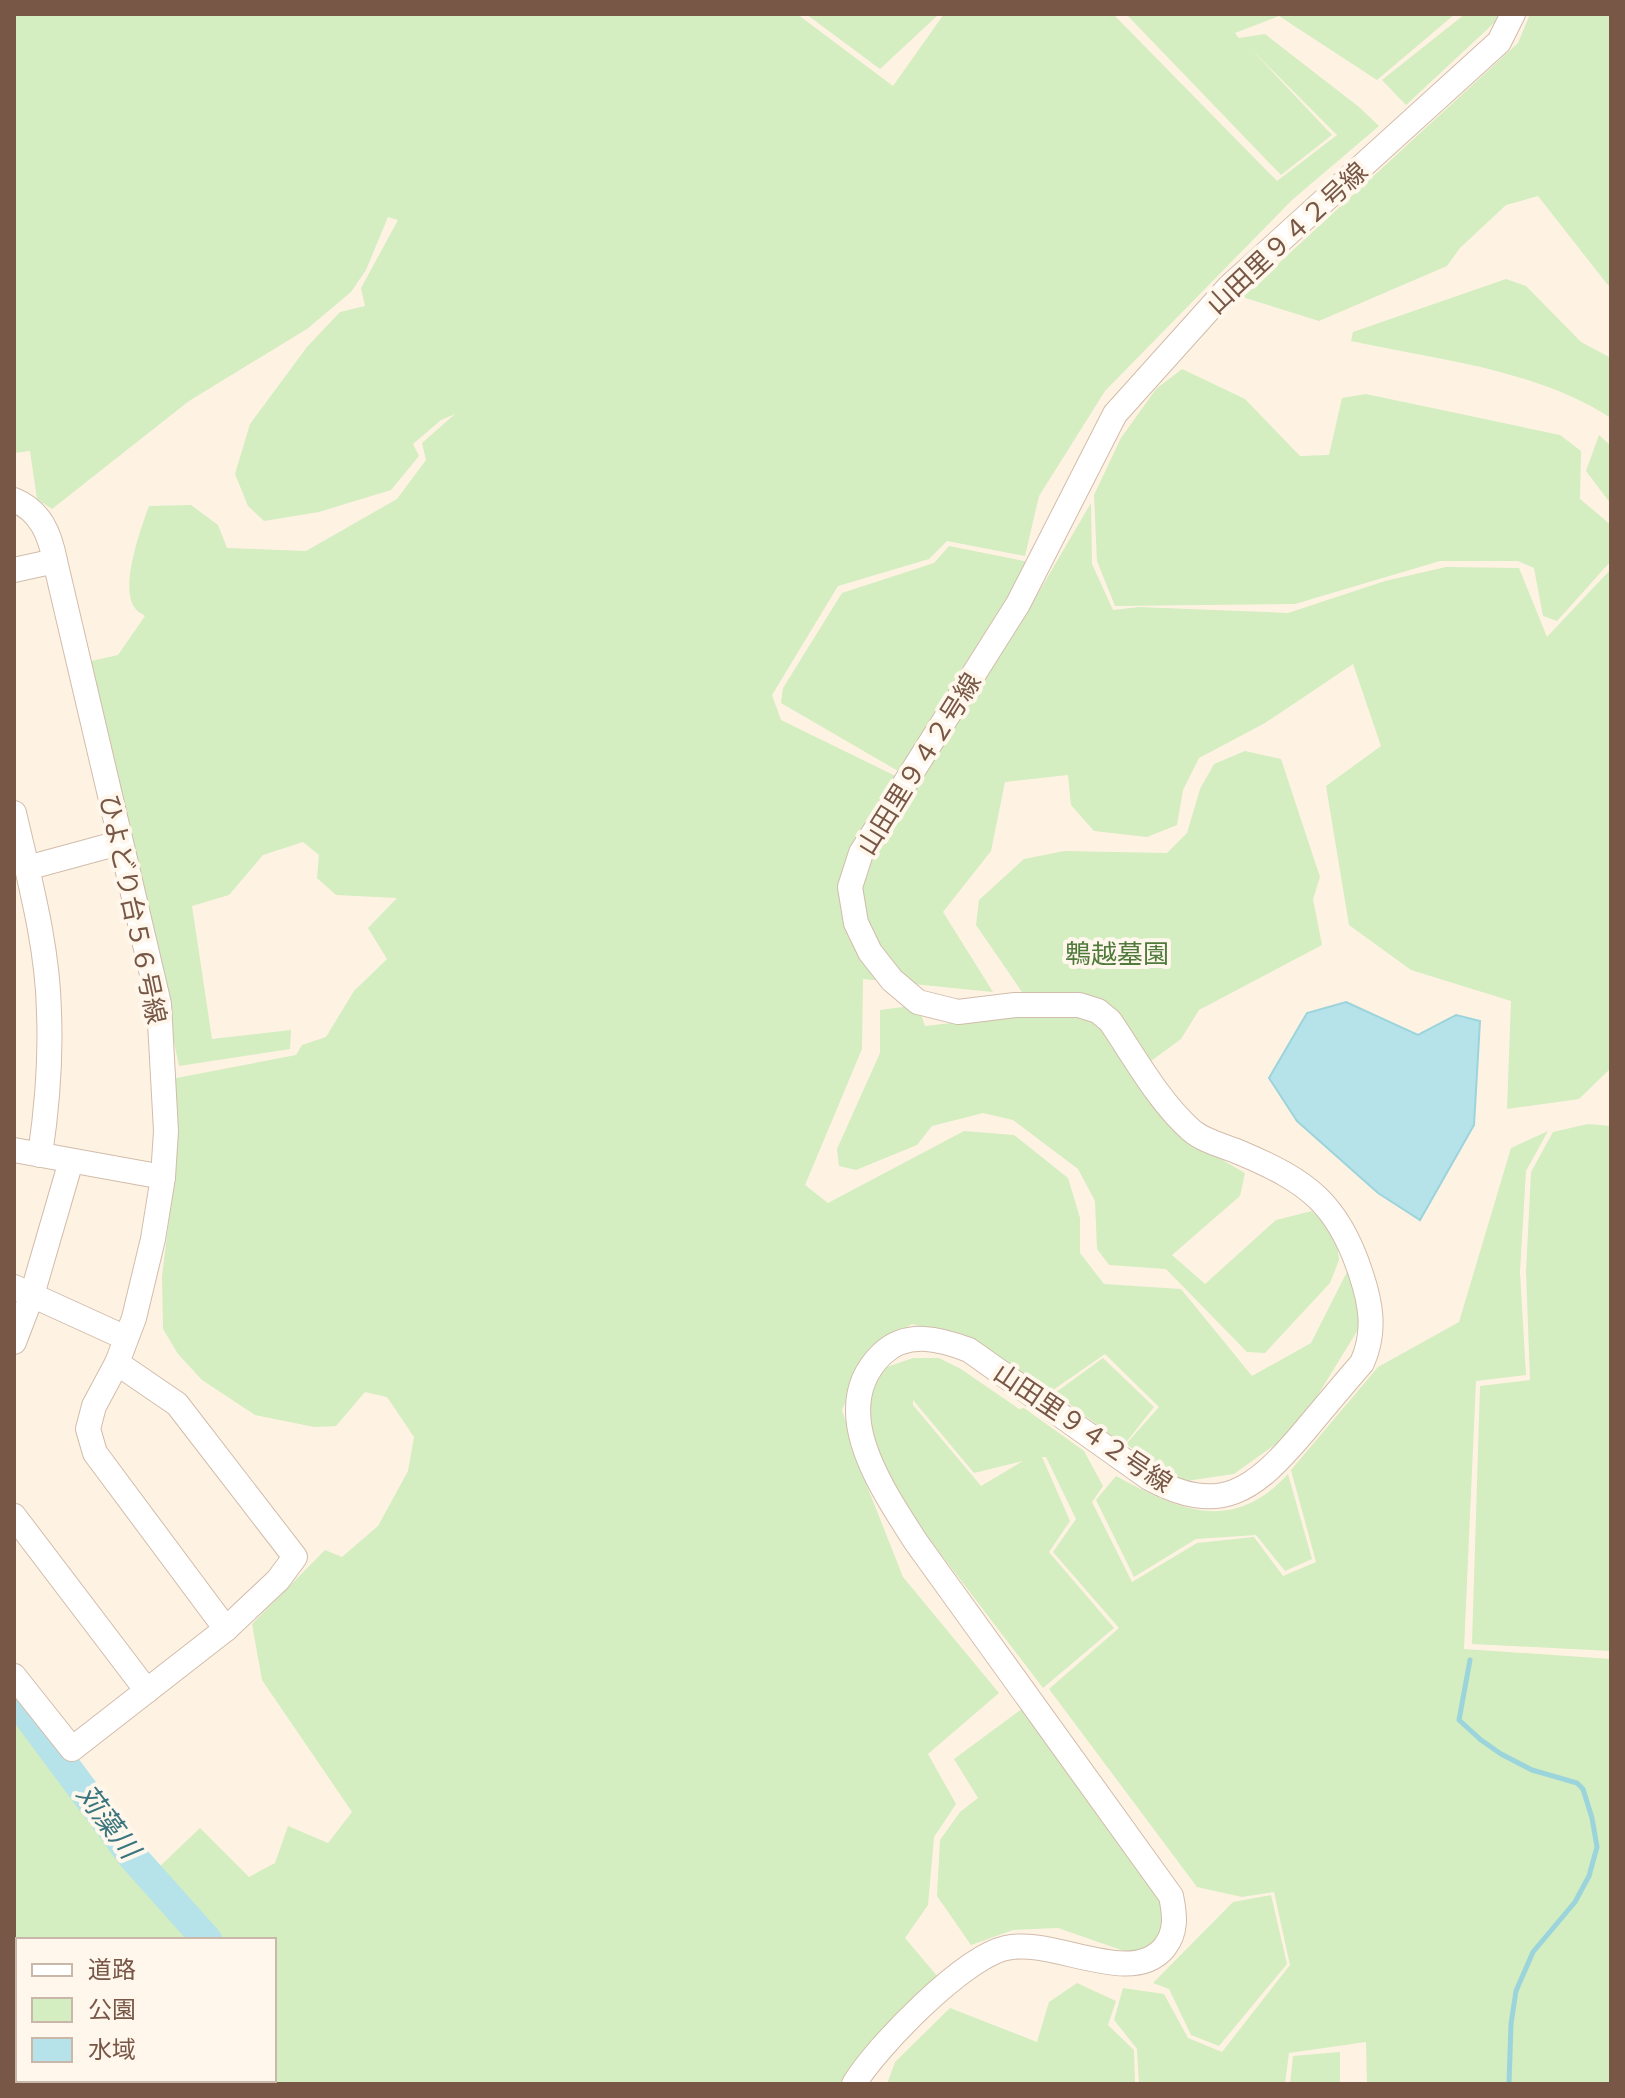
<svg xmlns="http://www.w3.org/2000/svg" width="1625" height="2098" font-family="Inter,'Noto Sans JP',sans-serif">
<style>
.green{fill:#d4edc1;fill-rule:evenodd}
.water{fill:#b6e3e9;stroke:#9cd4dc;stroke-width:2}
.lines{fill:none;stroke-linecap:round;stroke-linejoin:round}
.stream{stroke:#9cd4dc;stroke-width:5}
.river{stroke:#b6e3e9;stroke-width:30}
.minor-casing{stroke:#d2bcab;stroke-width:26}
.minor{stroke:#fff;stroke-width:24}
.labels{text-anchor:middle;stroke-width:8;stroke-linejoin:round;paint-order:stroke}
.street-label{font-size:26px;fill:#785747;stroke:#fff7eb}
.park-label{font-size:26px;fill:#4f7a3c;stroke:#fff7eb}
.water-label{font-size:28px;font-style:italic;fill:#3a767f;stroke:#fff7eb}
</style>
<rect width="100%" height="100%" fill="#fef3e3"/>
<g class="green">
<path d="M 14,14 L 797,14 L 893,86 L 944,14 L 1113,14 L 1277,181 L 1337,135 L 1250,48 L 1332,135 L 1281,175 L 1126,14 L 1455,14 L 1377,80 L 1279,16 L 1235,33 L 1239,38 L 1265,34 L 1359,107 L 1379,126 L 1292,200 L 1105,391 L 1039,496 L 1025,556 L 947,541 L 929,559 L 838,586 L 772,695 L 781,720 L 916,786 L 1016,631 L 1091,503 L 1092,564 L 1113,610 L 1139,607 L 1288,613 L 1385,581 L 1446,567 L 1519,568 L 1547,637 L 1611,569 L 1611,1068 L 1579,1099 L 1507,1109 L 1511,1001 L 1411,970 L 1349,925 L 1326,786 L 1381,746 L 1353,664 L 1265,723 L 1199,758 L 1183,790 L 1177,825 L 1147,837 L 1094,831 L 1071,805 L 1068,775 L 1005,782 L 991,851 L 943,912 L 993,992 L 863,979 L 862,1049 L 805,1185 L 828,1203 L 964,1131 L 1014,1135 L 1068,1178 L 1080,1218 L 1080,1253 L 1104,1284 L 1181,1289 L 1252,1376 L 1311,1343 L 1352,1262 L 1362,1323 L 1297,1429 L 1234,1474 L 1179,1482 L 1126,1444 L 1159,1407 L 1105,1354 L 1053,1390 L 964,1338 L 912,1324 L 870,1348 L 842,1410 L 865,1481 L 903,1577 L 999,1693 L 928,1754 L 956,1804 L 934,1837 L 928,1905 L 905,1938 L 938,1977 L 846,2084 L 14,2084 L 14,1700 L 157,1869 L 200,1828 L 249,1877 L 275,1863 L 288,1826 L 328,1843 L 352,1812 L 262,1680 L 252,1624 L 325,1550 L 342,1557 L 378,1526 L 408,1471 L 414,1437 L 387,1397 L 365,1392 L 336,1426 L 314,1427 L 255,1415 L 202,1380 L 178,1354 L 163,1329 L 162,1277 L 178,1145 L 171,1079 L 296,1055 L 302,1045 L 326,1037 L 354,991 L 387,959 L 368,928 L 397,898 L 336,895 L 317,878 L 319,855 L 303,842 L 263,855 L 229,895 L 192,906 L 212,1039 L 291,1030 L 290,1049 L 179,1066 L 148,917 L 91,661 L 118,655 L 145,616 C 142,613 137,612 135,608 C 119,588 141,528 149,506 L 191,505 L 218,525 L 227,548 L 306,551 L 397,499 L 426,460 L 422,443 L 455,414 L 441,420 L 413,444 L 419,456 L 391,490 L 319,512 L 264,521 L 248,506 L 235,474 L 250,424 L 307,347 L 340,312 L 365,306 L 361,288 L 398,220 L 388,217 L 366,270 L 351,292 L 307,329 L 189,401 L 52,509 L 37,499 L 30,451 L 14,453 ZM 18,1940 L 274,1940 L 274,2080 L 18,2080 Z"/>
<path d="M 806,14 L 939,14 L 880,69 Z"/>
<path d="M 1465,14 L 1498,14 L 1495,22 L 1406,105 L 1382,80 Z"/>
<path d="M 1530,14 L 1611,14 L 1611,289 L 1538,196 L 1506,205 L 1460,248 L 1447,266 L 1319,321 L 1242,297 L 1518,43 Z"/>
<path d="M 1506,279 L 1526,286 L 1581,342 L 1611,358 L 1611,418 C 1535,369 1439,360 1351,341 L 1353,332 Z"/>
<path d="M 1182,369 L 1245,399 L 1300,456 L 1329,455 L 1342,398 L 1366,394 L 1560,435 L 1581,451 L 1580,499 L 1611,525 L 1611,561 L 1557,621 L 1543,616 L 1534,568 L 1518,561 L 1440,561 L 1295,604 L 1115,606 L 1097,561 L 1094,495 L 1121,438 L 1156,389 Z"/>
<path d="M 1599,435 L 1611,446 L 1611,504 L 1586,471 Z"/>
<path d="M 949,546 L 1029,562 L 898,771 L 781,703 L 783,688 L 842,593 L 934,563 Z"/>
<path d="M 1245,751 L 1281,759 L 1320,877 L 1313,899 L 1322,945 L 1199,1010 L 1181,1039 L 1136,1072 L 1184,1138 L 1245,1173 L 1240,1196 L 1172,1255 L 1205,1284 L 1276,1220 L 1312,1211 L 1336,1234 L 1339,1260 L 1330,1283 L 1265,1353 L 1247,1352 L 1166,1269 L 1109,1265 L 1097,1249 L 1095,1201 L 1078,1169 L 1013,1120 L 983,1113 L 932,1126 L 917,1145 L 856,1170 L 839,1166 L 837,1149 L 880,1053 L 880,1010 L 918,1005 L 925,1026 L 1013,1016 L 1040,1018 L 976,925 L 979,900 L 1024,859 L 1064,851 L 1167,853 L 1187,833 L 1200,789 L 1214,764 Z"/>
<path d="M 1588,1124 L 1611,1126 L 1611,1651 L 1472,1644 L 1480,1386 L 1530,1380 L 1526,1272 L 1531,1172 L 1553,1132 Z"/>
<path d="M 1548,1131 L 1526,1171 L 1520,1272 L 1526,1375 L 1476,1381 L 1464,1649 L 1611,1659 L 1611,2084 L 1367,2084 L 1366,2042 L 1289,2053 L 1285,2084 L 1139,2084 L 1137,2049 L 1114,2020 L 1123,1988 L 1164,1994 L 1188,2038 L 1222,2052 L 1290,1965 L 1274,1892 L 1242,1897 L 1197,1887 L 1049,1689 L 1119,1628 L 1053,1552 L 1076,1519 L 1046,1457 L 1042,1457 L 1070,1521 L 1049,1552 L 1114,1628 L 1043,1688 L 911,1515 L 872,1442 L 867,1408 L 874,1383 L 887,1367 L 913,1358 L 939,1358 L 961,1369 L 1019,1409 L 1024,1408 L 1084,1451 L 1103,1486 L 1092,1502 L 1132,1582 L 1197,1543 L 1254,1537 L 1283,1576 L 1316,1562 L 1291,1470 L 1378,1367 L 1459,1322 L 1511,1148 ZM 913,1400 L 974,1473 L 1023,1461 L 981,1486 L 913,1405 Z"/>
<path d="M 1103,1358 L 1154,1407 L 1124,1445 L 1055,1393 Z"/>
<path d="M 1288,1474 L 1312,1559 L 1285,1571 L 1256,1535 L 1196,1539 L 1134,1577 L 1096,1500 L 1116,1476 C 1179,1510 1232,1535 1288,1474 Z"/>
<path d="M 1023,1708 L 1161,1882 L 1167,1930 L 1152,1948 L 1130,1953 L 1058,1928 L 1013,1930 L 971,1945 L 937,1896 L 940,1840 L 960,1812 L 978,1798 L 954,1759 Z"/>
<path d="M 1271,1895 L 1287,1964 L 1219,2046 L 1191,2035 L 1169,1989 L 1153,1983 L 1233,1902 Z"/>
<path d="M 1077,1983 L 1116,2001 L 1108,2025 L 1134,2050 L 1135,2084 L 887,2084 L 895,2062 L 950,2008 L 1037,2042 L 1049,2002 Z"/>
<path d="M 1340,2052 L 1340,2084 L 1290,2084 L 1293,2056 Z"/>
</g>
<path class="water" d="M 1346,1002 L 1418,1035 L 1456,1015 L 1480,1021 L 1474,1125 L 1420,1220 L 1378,1193 L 1297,1121 L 1269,1078 L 1307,1013 Z"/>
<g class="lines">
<path class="stream" d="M 1470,1660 L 1459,1720 L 1481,1740 L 1501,1754 L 1532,1770 L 1577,1783 L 1583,1789 L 1592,1818 L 1597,1847 L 1589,1876 L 1575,1902 L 1533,1952 L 1516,1991 L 1511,2024 L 1509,2084"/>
<g class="river">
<path d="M 14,1697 L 133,1857 L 207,1940"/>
<path d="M 253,2084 L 255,2080"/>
</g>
<defs>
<g id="minor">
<path d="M 14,500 C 41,511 50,535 55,561"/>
<path d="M 14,570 L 55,561 L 159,1004 L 166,1131 L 163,1177 L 153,1239 L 134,1318 L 117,1363 L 94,1406 L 88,1429 L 95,1453 L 226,1629 L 72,1749 L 14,1676"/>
<path d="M 14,813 C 29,878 48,946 49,1013 C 51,1061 47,1108 40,1155"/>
<path d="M 27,868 L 119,843"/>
<path d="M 14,1150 L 163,1177"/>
<path d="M 14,1287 L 126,1338"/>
<path d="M 14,1342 L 32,1295 L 71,1161"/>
<path d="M 117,1363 L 177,1404 L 295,1557 L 278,1580 L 226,1629"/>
<path d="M 14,1516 L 147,1691"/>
<path d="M 854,2084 C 877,2046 964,1957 1006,1948 C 1053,1937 1130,1988 1164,1948 C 1177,1932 1175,1915 1171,1896 L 916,1542 C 883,1490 825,1409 882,1354 C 907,1330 940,1339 969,1350 L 1149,1478 C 1221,1517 1254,1490 1302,1434 C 1322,1410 1342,1386 1362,1363 C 1376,1332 1371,1304 1361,1274 C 1338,1203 1307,1181 1241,1153 C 1225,1146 1203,1141 1191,1130 C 1159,1102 1134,1056 1110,1021 L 1098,1011 L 1079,1005 L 1015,1005 L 958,1012 L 918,1002 L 892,980 L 870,952 L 856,923 L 850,887 L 861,853 L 1018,604 L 1115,414 L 1229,287 L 1499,42 L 1513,14"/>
</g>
</defs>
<use href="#minor" class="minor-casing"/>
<use href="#minor" class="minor"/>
</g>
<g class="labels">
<g class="street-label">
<text transform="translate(1287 238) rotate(-43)" y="9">山田里９４２号線</text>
<text transform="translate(919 764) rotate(-58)" y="9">山田里９４２号線</text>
<text transform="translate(133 909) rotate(78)" y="9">ひよどり台５６号線</text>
<text transform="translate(1083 1428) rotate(34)" y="9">山田里９４２号線</text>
</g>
<g class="park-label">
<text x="1117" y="963">鵯越墓園</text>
</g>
<g class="water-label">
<text transform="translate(108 1821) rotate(53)" y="10">苅藻川</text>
</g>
</g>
<rect width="1625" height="2098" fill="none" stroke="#785747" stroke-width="32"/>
<rect x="16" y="1938" width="260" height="144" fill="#fff7eb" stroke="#c9b7a9" stroke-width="2"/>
<rect x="32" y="1964" width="40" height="12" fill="#ffffff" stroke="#c9b7a9" stroke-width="2"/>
<text x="88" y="1978" font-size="24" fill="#785747">道路</text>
<rect x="32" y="1998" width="40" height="24" fill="#d4edc1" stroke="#c9b7a9" stroke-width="2"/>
<text x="88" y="2018" font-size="24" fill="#785747">公園</text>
<rect x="32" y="2038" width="40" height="24" fill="#b6e3e9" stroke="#c9b7a9" stroke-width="2"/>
<text x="88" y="2058" font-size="24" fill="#785747">水域</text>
</svg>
